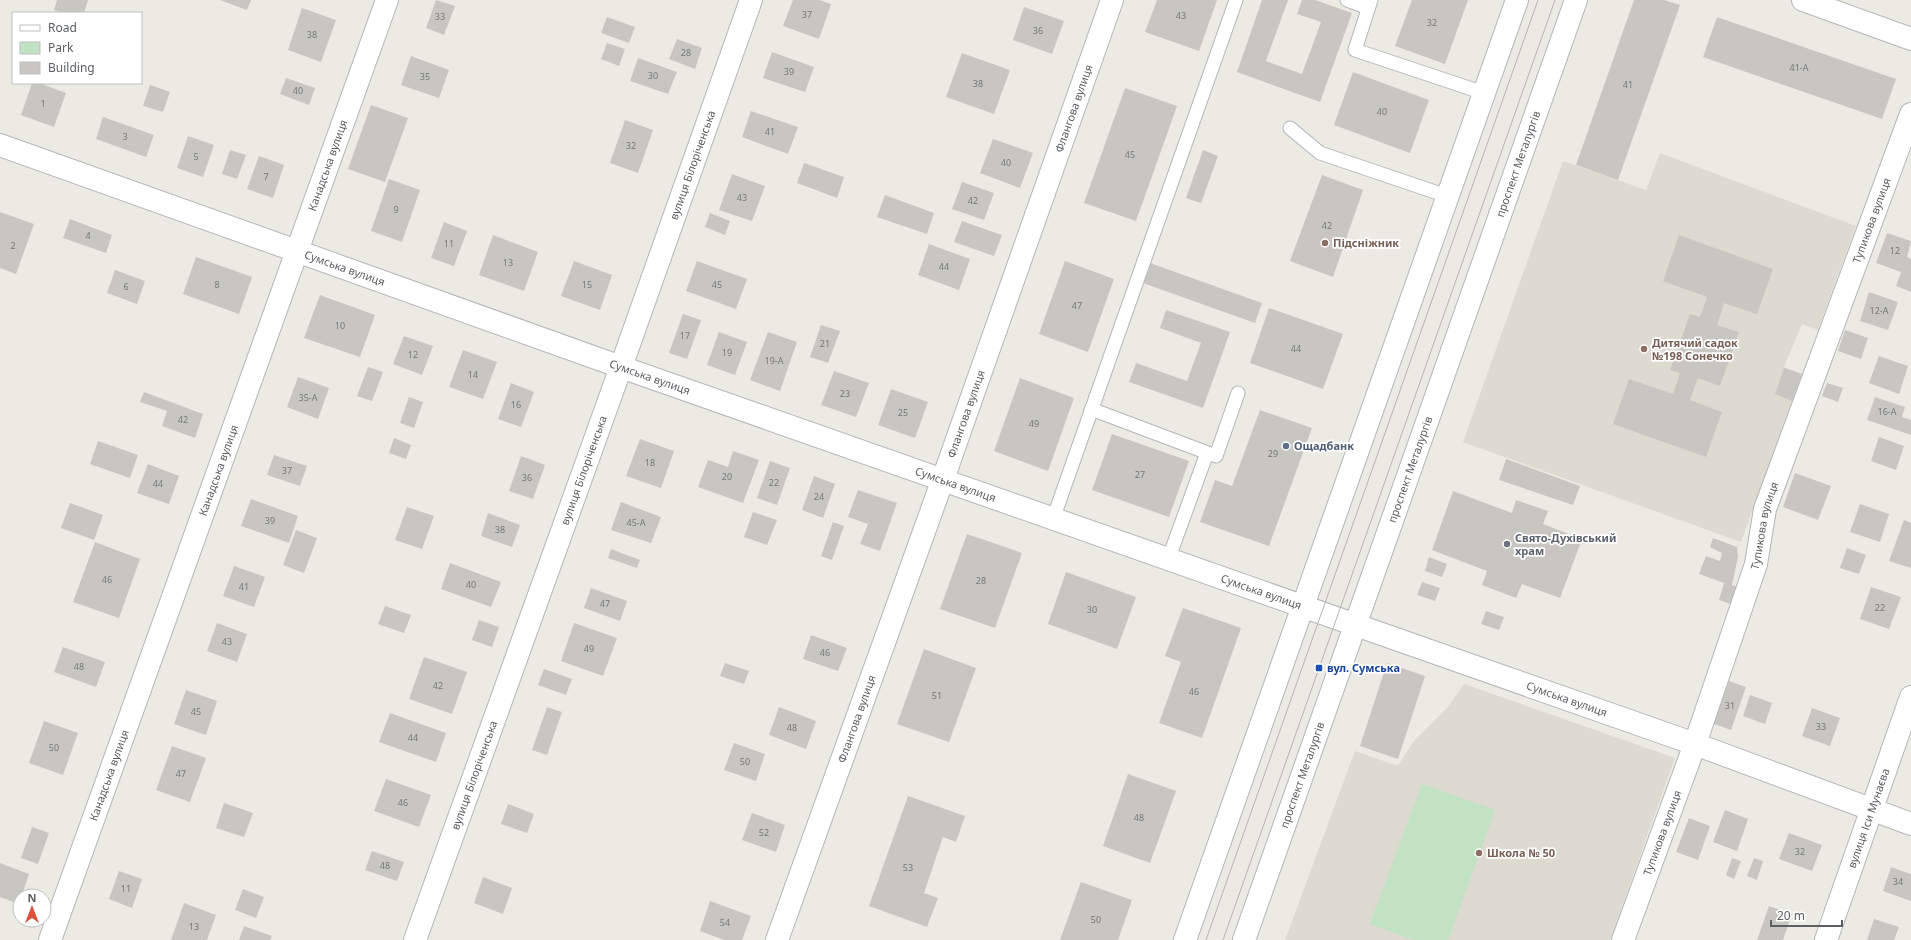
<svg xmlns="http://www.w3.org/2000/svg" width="1911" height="940" font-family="'Noto Sans',sans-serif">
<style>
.education{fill:#dcdad1}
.green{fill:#c1e2c3}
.building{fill:#c8c6c0}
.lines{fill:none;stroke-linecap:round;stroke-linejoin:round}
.service-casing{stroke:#b3b5b9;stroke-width:15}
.minor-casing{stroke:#b3b5b9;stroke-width:24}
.secondary-casing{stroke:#b2b5b9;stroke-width:24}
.service{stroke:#fff;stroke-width:13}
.minor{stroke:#fff;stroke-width:22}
.secondary{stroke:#fff;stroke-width:22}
.tram{stroke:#b3b4b4;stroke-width:1}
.education-dot{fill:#8d6e63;stroke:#fff;stroke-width:1.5}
.service-dot{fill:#5c6f8a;stroke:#fff;stroke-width:1.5}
.worship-dot{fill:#6b7280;stroke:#fff;stroke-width:1.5}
.transit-dot{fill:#1a4fb4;stroke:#fff;stroke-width:1.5}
.labels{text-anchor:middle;stroke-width:3.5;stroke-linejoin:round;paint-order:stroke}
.number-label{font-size:9px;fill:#76787a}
.street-label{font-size:11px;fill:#5b5e62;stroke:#fff}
.education-label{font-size:11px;font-weight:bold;fill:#785e54;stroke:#fff;text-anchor:start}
.service-label{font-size:11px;font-weight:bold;fill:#4e5e75;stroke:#fff;text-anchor:start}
.worship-label{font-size:11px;font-weight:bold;fill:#5b616d;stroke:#fff;text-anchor:start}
.transit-label{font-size:11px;font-weight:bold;fill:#164399;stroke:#fff;text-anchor:start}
</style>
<rect width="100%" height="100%" fill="#ecebe3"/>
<g class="education">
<path d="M 1660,153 L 1856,226 L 1818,330 L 1802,324 L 1784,367 L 1802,374 L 1741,542 L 1463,442 L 1563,161 L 1646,190 Z"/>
<path d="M 1464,684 L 1675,758 L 1610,940 L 1285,940 L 1355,751 L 1398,766 L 1413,742 L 1448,707 Z"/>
</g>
<path class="green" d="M 1422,784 L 1495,810 L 1448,940 L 1414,940 L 1370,924 Z"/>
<g class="building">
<path d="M 57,0 L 88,0 L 84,13 L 63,13 L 54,10 Z"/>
<path d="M 220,0 L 251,0 L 247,10 Z"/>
<path d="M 436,0 L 455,6 L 444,35 L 426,28 Z"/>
<path d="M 793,0 L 819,0 L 831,4 L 819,39 L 783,26 Z"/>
<path d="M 1157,0 L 1217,0 L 1199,51 L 1145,32 Z"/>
<path d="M 1262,0 L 1288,0 L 1266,61 L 1302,74 L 1321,22 L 1297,14 L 1302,0 L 1315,0 L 1352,13 L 1320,102 L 1237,72 Z"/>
<path d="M 1412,0 L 1468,0 L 1445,64 L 1395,46 Z"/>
<path d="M 1634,0 L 1664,0 L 1680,5 L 1618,180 L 1576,165 Z"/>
<path d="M 1024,7 L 1064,21 L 1052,54 L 1013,40 Z"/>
<path d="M 302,8 L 336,20 L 321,62 L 288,50 Z"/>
<path d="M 607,17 L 635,27 L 629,43 L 601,33 Z"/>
<path d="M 1717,17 L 1896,79 L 1882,119 L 1703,57 Z"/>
<path d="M 677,39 L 702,48 L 695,69 L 669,59 Z"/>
<path d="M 607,43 L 625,49 L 619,66 L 601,59 Z"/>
<path d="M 772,52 L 814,67 L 805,92 L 763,78 Z"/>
<path d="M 962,53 L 1010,70 L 994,114 L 946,97 Z"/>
<path d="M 411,56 L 449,70 L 439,98 L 401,85 Z"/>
<path d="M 638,58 L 677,72 L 668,94 L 630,81 Z"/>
<path d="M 1353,72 L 1429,100 L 1410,153 L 1334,125 Z"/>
<path d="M 286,78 L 315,88 L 309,105 L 280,94 Z"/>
<path d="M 32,83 L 39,83 L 66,93 L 54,127 L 21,115 Z"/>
<path d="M 150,85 L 170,92 L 163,112 L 143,106 Z"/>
<path d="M 1125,88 L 1177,106 L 1136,221 L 1084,203 Z"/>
<path d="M 371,105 L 408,118 L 385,182 L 348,169 Z"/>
<path d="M 751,111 L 798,127 L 788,154 L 742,137 Z"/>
<path d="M 103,117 L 154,135 L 146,157 L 96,139 Z"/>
<path d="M 625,120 L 653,130 L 638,173 L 610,163 Z"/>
<path d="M 188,136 L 214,145 L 203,177 L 177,168 Z"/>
<path d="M 993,139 L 1033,153 L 1020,188 L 980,173 Z"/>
<path d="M 230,150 L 246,155 L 237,179 L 222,174 Z"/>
<path d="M 1203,150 L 1218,156 L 1201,203 L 1186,198 Z"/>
<path d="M 259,156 L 284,165 L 273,198 L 247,189 Z"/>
<path d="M 804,163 L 844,177 L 837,198 L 797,183 Z"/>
<path d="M 732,174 L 765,186 L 752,221 L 719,210 Z"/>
<path d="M 1322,175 L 1363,190 L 1333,277 L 1290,261 Z"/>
<path d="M 389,179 L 420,190 L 402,242 L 371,231 Z"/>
<path d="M 962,182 L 994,193 L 984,220 L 952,209 Z"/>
<path d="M 885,195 L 934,213 L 927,234 L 877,217 Z"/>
<path d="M 0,212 L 34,224 L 16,274 L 0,268 Z"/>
<path d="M 710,213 L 730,221 L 725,235 L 705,227 Z"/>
<path d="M 70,219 L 112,235 L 106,253 L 63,238 Z"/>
<path d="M 962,221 L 1002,235 L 994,256 L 954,242 Z"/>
<path d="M 444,222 L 467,231 L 454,266 L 431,258 Z"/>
<path d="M 1887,233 L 1911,241 L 1907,257 L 1911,259 L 1911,292 L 1896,286 L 1901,272 L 1876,263 Z"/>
<path d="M 493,235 L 538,252 L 524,291 L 479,275 Z"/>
<path d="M 1679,235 L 1773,269 L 1757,314 L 1724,303 L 1717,325 L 1739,332 L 1720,386 L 1698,378 L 1690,400 L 1722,412 L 1706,457 L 1613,424 L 1629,379 L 1673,394 L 1680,373 L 1670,370 L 1690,314 L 1700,317 L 1707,297 L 1663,281 Z"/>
<path d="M 929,244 L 970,259 L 959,290 L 918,275 Z"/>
<path d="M 196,257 L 252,277 L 239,314 L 183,294 Z"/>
<path d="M 574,261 L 612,275 L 600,310 L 561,296 Z"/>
<path d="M 697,261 L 747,279 L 736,309 L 686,291 Z"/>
<path d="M 1065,261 L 1114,279 L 1088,352 L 1039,334 Z"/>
<path d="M 1150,263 L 1262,303 L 1255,323 L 1143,283 Z"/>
<path d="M 115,270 L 145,281 L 137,304 L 107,293 Z"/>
<path d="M 1869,292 L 1898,302 L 1888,330 L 1860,321 Z"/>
<path d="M 320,295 L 375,315 L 360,357 L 304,338 Z"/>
<path d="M 1269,308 L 1343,334 L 1323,389 L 1250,363 Z"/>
<path d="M 1166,310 L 1230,332 L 1203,408 L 1129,382 L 1136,363 L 1187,381 L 1201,343 L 1160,328 Z"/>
<path d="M 683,314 L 701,320 L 687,359 L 669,353 Z"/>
<path d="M 821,325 L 840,331 L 828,363 L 810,357 Z"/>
<path d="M 1845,330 L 1868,338 L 1861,359 L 1838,351 Z"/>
<path d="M 719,332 L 747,342 L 735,375 L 707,365 Z"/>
<path d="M 768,332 L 797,342 L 780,391 L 750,380 Z"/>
<path d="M 404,336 L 433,346 L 422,375 L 393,364 Z"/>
<path d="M 463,350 L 497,362 L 483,399 L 449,387 Z"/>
<path d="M 1879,356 L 1908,366 L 1899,394 L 1869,383 Z"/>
<path d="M 368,367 L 383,372 L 372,401 L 357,396 Z"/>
<path d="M 1784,368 L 1802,374 L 1792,401 L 1775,394 Z"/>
<path d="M 834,371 L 869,383 L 856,417 L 821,405 Z"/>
<path d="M 298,377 L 329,388 L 318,419 L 287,407 Z"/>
<path d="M 1020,378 L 1074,398 L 1048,471 L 994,451 Z"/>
<path d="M 511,383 L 534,392 L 521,427 L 498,419 Z"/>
<path d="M 1827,383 L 1843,388 L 1838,402 L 1822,396 Z"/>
<path d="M 891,389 L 928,402 L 915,438 L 878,425 Z"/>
<path d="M 144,392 L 203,414 L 195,438 L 162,426 L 167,411 L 140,402 Z"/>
<path d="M 409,397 L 423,402 L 414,428 L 400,423 Z"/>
<path d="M 1875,397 L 1905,407 L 1902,417 L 1911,420 L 1911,435 L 1867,420 Z"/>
<path d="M 1260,410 L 1312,428 L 1269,546 L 1200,522 L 1215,480 L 1232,486 Z"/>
<path d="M 1112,434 L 1189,461 L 1169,517 L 1092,490 Z"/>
<path d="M 1879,437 L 1904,446 L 1896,470 L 1871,461 Z"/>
<path d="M 394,438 L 411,445 L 406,459 L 389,453 Z"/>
<path d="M 640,439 L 674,451 L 661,488 L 626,476 Z"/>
<path d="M 98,441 L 138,455 L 130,478 L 90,464 Z"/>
<path d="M 733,451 L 759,460 L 743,503 L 698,487 L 708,460 L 728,467 Z"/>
<path d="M 274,455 L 307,466 L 300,486 L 267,475 Z"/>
<path d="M 521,456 L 545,465 L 533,499 L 509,491 Z"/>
<path d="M 1506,459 L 1580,486 L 1573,505 L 1499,480 Z"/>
<path d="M 770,461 L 790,468 L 777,505 L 757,498 Z"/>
<path d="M 148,464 L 179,476 L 169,504 L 137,493 Z"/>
<path d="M 1795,473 L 1831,486 L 1818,520 L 1783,507 Z"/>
<path d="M 814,476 L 835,484 L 823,518 L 802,510 Z"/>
<path d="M 858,490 L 897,503 L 880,551 L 860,544 L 868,524 L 848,517 Z"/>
<path d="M 1453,491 L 1512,513 L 1516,500 L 1548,511 L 1543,524 L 1582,539 L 1560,598 L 1522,584 L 1516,598 L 1482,585 L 1487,571 L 1432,550 Z"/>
<path d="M 251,499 L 298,516 L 289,543 L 241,526 Z"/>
<path d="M 621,502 L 661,517 L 651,543 L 611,530 Z"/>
<path d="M 70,503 L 103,515 L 94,540 L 61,528 Z"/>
<path d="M 1860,504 L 1889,514 L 1880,542 L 1850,532 Z"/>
<path d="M 407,507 L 434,516 L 422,549 L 395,540 Z"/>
<path d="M 753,512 L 777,520 L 767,545 L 744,537 Z"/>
<path d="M 488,513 L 520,525 L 512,547 L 481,536 Z"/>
<path d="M 1904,520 L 1911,523 L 1911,568 L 1889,561 Z"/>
<path d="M 833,522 L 844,526 L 832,560 L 821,556 Z"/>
<path d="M 296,530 L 317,538 L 304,573 L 283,565 Z"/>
<path d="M 967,534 L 1022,553 L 995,628 L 940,609 Z"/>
<path d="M 1713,538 L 1737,547 L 1738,557 L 1732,585 L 1738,587 L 1733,605 L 1719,600 L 1724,583 L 1699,574 L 1706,556 L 1720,561 L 1722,553 L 1710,547 Z"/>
<path d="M 95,542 L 140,559 L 119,618 L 73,602 Z"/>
<path d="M 1847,548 L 1866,555 L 1859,574 L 1840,568 Z"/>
<path d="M 611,549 L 640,560 L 637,568 L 608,558 Z"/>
<path d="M 1429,557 L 1447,564 L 1442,577 L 1425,571 Z"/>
<path d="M 450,563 L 501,582 L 491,607 L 441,589 Z"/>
<path d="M 234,566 L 265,577 L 254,607 L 223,596 Z"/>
<path d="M 1066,572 L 1136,597 L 1117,649 L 1048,624 Z"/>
<path d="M 1422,582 L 1440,588 L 1435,601 L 1417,595 Z"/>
<path d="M 1871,587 L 1901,597 L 1889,629 L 1860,619 Z"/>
<path d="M 591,588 L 627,601 L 620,621 L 584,608 Z"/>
<path d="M 385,606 L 411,615 L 404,633 L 378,624 Z"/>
<path d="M 1183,608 L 1241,628 L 1202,738 L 1159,723 L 1181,662 L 1165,656 Z"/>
<path d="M 1486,611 L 1504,617 L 1499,630 L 1481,624 Z"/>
<path d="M 479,620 L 499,627 L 492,647 L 472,640 Z"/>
<path d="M 217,623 L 247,634 L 237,662 L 207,651 Z"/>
<path d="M 574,623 L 617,638 L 603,676 L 561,661 Z"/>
<path d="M 811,635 L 847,648 L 838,671 L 803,659 Z"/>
<path d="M 63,647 L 105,662 L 96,687 L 54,672 Z"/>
<path d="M 924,649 L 976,668 L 949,742 L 897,724 Z"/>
<path d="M 424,657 L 467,672 L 452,714 L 409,699 Z"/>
<path d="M 725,663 L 749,671 L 744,684 L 720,676 Z"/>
<path d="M 1387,663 L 1425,676 L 1398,759 L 1360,746 Z"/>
<path d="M 544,669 L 572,679 L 566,695 L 538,685 Z"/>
<path d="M 1729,681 L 1746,687 L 1731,730 L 1714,724 Z"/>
<path d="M 186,690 L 217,701 L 206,735 L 174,724 Z"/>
<path d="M 1750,695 L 1772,703 L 1765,724 L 1743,716 Z"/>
<path d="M 547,707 L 562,712 L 547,755 L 532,750 Z"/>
<path d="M 779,707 L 816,721 L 806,749 L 769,735 Z"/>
<path d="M 1812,708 L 1840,718 L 1830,746 L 1802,736 Z"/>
<path d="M 390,713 L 446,733 L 436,762 L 379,742 Z"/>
<path d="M 44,721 L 78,733 L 63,775 L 29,763 Z"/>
<path d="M 734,743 L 765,754 L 756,781 L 724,770 Z"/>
<path d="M 172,746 L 206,758 L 190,802 L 156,790 Z"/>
<path d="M 1128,774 L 1176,791 L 1150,863 L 1103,846 Z"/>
<path d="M 386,779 L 431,795 L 419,827 L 374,811 Z"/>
<path d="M 908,796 L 965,816 L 956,842 L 943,837 L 924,893 L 938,898 L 927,927 L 869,906 Z"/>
<path d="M 224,803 L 253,813 L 244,837 L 216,828 Z"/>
<path d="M 508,804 L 534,814 L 527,833 L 501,824 Z"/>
<path d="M 1725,810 L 1748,819 L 1737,851 L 1713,842 Z"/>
<path d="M 752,813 L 785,825 L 776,852 L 742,840 Z"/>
<path d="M 1689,818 L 1710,826 L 1698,860 L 1676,852 Z"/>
<path d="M 32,827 L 49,833 L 38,864 L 21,858 Z"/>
<path d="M 1789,833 L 1822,845 L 1812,871 L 1779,859 Z"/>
<path d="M 372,851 L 404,862 L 397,881 L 365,870 Z"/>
<path d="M 1732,858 L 1741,861 L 1734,879 L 1726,875 Z"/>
<path d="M 1754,858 L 1763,861 L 1757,880 L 1747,876 Z"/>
<path d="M 0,863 L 29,874 L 19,904 L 0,897 Z"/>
<path d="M 1891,867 L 1911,874 L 1911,901 L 1883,891 Z"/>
<path d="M 119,871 L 142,879 L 132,908 L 109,899 Z"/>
<path d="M 483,877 L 512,888 L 503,914 L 474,903 Z"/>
<path d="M 1081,882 L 1132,900 L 1118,940 L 1060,940 Z"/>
<path d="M 243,889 L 264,897 L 256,918 L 235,910 Z"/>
<path d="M 710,901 L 751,916 L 742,940 L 724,940 L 700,931 Z"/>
<path d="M 184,903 L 216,915 L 207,940 L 171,940 Z"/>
<path d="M 1769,906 L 1792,914 L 1783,940 L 1757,940 Z"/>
<path d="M 1874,919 L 1899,927 L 1894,940 L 1867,940 Z"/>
<path d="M 244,926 L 272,936 L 270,940 L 239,940 Z"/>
</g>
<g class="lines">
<defs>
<g id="service">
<path d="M 1347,0 L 1368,8"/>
<path d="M 1371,0 L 1355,50 L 1484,93"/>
<path d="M 1290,128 L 1320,153 L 1447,196"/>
<path d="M 1091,409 L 1216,456 L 1238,393"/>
<path d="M 1053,519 L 1236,0"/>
<path d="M 1168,560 L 1207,453"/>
</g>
<g id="minor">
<path d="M 1803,0 L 1911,39"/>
<path id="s1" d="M 0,145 L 621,367 L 1695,744 L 1911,824"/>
<path id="s2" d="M 50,940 L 387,0"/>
<path id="s3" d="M 415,940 L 621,367 L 751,0"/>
<path id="s4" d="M 777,940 L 943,479 L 1112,0"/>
<path id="s5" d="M 1623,940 L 1695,744 L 1756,564 L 1765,509 L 1911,114"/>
<path id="s6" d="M 1826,940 L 1911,697"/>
</g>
<g id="secondary">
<path d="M 1185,940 L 1517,0"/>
<path id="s7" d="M 1244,940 L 1576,0"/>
</g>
</defs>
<use href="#service" class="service-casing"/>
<use href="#minor" class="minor-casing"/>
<use href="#secondary" class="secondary-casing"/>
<use href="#service" class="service"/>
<use href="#minor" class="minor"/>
<use href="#secondary" class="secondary"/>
<g class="tram">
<path d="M 1206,940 L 1538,0"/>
<path d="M 1223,940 L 1555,0"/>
</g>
</g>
<g class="education-dot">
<circle cx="1325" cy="243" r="4"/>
<circle cx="1644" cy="349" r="4"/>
<circle cx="1479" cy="853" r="4"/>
</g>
<circle class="service-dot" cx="1286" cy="446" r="4"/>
<circle class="worship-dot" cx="1507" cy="544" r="4"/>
<rect class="transit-dot" x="1315" y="664" width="8" height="8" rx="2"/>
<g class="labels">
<g class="number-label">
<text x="807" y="18">37</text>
<text x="1181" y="19">43</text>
<text x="440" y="20">33</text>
<text x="1432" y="26">32</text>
<text x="1038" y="34">36</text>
<text x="312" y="38">38</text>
<text x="686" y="56">28</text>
<text x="1799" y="71">41-А</text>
<text x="789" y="75">39</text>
<text x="653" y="79">30</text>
<text x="425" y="80">35</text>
<text x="978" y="87">38</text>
<text x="1628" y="88">41</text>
<text x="298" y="94">40</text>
<text x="43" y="107">1</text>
<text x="1382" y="115">40</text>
<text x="770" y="135">41</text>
<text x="125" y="140">3</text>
<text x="631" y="149">32</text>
<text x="1130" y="158">45</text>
<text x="196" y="160">5</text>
<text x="1006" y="166">40</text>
<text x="266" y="180">7</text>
<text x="742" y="201">43</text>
<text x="973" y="204">42</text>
<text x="396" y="213">9</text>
<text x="1327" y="229">42</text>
<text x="88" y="239">4</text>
<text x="449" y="247">11</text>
<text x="13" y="249">2</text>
<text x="1895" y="254">12</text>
<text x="508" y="266">13</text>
<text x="944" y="270">44</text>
<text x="217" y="288">8</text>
<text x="587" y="288">15</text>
<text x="717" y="288">45</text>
<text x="126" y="290">6</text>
<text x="1077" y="309">47</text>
<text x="1879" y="314">12-А</text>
<text x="340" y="329">10</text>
<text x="685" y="339">17</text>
<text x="825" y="347">21</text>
<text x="1296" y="352">44</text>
<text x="727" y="356">19</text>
<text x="413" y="358">12</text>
<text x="774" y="364">19-А</text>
<text x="473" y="378">14</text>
<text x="845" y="397">23</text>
<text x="308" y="401">35-А</text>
<text x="516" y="408">16</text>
<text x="1887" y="415">16-А</text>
<text x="903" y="416">25</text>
<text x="183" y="423">42</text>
<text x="1034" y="427">49</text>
<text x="1273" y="457">29</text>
<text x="650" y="466">18</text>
<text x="287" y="474">37</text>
<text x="1140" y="478">27</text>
<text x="727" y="480">20</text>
<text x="527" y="481">36</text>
<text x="774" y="486">22</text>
<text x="158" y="487">44</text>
<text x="819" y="500">24</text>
<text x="270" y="524">39</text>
<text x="636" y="526">45-А</text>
<text x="500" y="533">38</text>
<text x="107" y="583">46</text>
<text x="981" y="584">28</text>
<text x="471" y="588">40</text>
<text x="244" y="590">41</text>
<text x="605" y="607">47</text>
<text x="1880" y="611">22</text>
<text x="1092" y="613">30</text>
<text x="227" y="645">43</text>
<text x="589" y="652">49</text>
<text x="825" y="656">46</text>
<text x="79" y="670">48</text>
<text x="438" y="689">42</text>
<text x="1194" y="695">46</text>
<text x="937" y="699">51</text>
<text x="1730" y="709">31</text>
<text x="196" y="715">45</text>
<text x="1821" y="730">33</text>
<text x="792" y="731">48</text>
<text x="413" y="741">44</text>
<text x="54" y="751">50</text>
<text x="745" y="765">50</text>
<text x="181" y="777">47</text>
<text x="403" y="806">46</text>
<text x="1139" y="821">48</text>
<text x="764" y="836">52</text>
<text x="1800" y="855">32</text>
<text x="385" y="869">48</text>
<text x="908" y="871">53</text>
<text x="1898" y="885">34</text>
<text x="126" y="892">11</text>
<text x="1096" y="923">50</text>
<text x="725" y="926">54</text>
<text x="194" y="930">13</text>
</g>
<g class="street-label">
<text dy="4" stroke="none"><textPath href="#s4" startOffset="883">Флангова вулиця</textPath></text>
<text dy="4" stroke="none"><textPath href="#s2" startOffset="823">Канадська вулиця</textPath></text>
<text dy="4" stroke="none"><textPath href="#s3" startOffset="823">вулиця Білоріченська</textPath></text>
<text dy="4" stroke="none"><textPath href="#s7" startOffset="823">проспект Металургів</textPath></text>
<text dy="4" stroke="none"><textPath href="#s5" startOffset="762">Тупикова вулиця</textPath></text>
<text dy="4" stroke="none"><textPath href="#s1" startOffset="366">Сумська вулиця</textPath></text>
<text dy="4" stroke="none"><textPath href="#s1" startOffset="690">Сумська вулиця</textPath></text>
<text dy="4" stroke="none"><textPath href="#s4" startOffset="559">Флангова вулиця</textPath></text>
<text dy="4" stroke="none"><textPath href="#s2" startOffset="499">Канадська вулиця</textPath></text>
<text dy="4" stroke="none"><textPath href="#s3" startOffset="499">вулиця Білоріченська</textPath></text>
<text dy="4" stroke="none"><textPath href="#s7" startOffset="499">проспект Металургів</textPath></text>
<text dy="4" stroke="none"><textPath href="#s1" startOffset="1014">Сумська вулиця</textPath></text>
<text dy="4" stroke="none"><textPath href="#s5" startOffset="438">Тупикова вулиця</textPath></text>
<text dy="4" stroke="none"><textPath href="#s1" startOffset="1338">Сумська вулиця</textPath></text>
<text dy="4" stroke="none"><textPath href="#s1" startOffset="1662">Сумська вулиця</textPath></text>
<text dy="4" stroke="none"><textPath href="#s4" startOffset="235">Флангова вулиця</textPath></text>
<text dy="4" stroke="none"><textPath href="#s2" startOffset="175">Канадська вулиця</textPath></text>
<text dy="4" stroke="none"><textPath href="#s3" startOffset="175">вулиця Білоріченська</textPath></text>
<text dy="4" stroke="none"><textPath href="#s7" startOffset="175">проспект Металургів</textPath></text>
<text dy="4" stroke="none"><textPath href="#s6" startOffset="129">вулиця Іси Мунаєва</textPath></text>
<text dy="4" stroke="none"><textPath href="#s5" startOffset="114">Тупикова вулиця</textPath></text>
</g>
<g class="education-label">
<text x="1333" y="247">Підсніжник</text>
<text x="1652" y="347">Дитячий садок<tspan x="1652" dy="13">№198 Сонечко</tspan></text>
<text x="1487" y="857">Школа № 50</text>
</g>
<g class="service-label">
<text x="1294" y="450">Ощадбанк</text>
</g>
<g class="worship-label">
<text x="1515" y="542">Свято-Духівський<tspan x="1515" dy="13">храм</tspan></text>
</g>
<g class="transit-label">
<text x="1327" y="672">вул. Сумська</text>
</g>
</g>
<rect x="12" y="12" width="130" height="72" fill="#ffffff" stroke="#bdbfc0"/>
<rect x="20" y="25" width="20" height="6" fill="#ffffff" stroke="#bdbfc0"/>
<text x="48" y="32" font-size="12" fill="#5b5e62">Road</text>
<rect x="20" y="42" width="20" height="12" fill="#c1e2c3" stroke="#bdbfc0"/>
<text x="48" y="52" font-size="12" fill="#5b5e62">Park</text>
<rect x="20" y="62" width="20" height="12" fill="#c8c6c0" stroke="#bdbfc0"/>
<text x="48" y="72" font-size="12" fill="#5b5e62">Building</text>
<g transform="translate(32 908)"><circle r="19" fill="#ffffff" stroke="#bdbfc0"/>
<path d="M0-3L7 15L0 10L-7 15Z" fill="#db503a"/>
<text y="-6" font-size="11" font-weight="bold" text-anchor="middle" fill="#5b5e62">N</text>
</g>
<path d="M1771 920v6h71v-6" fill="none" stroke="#5b5e62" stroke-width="2"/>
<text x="1777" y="920" font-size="12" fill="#5b5e62" stroke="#ffffff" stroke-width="3" paint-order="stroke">20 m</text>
</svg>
